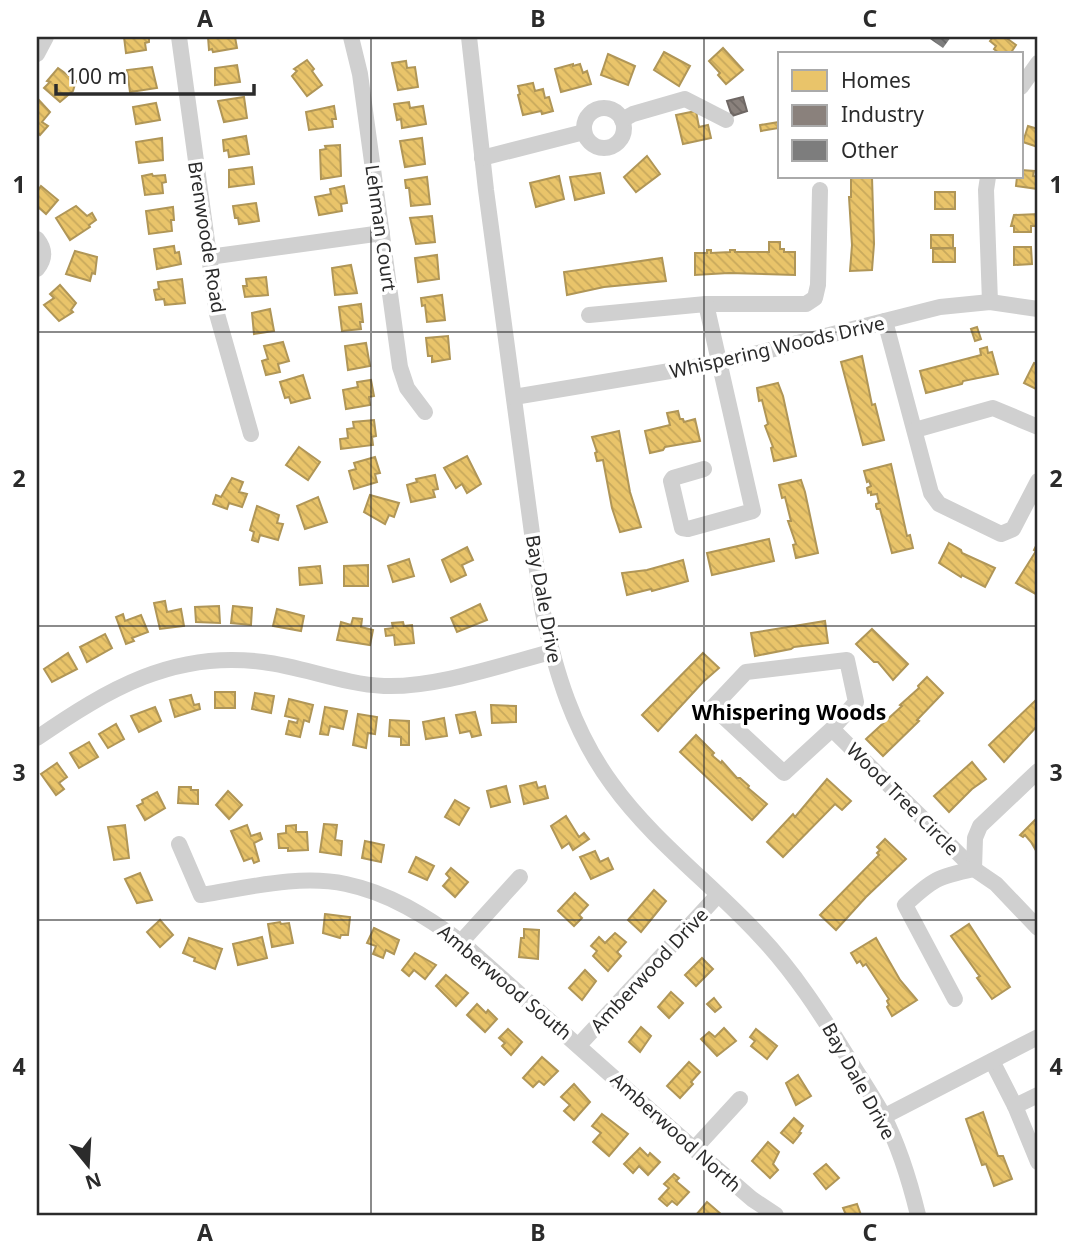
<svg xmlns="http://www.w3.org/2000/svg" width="1075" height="1252" font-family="'Noto Sans',sans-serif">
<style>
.homes{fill:url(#homes-back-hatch);stroke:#b09657;stroke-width:2}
.industry{fill:url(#industry-back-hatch);stroke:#6e6764;stroke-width:2}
.building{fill:url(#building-back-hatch)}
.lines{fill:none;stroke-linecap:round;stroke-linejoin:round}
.minor{stroke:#d0d0d0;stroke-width:16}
.grid{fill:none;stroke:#2b2b2b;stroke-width:2;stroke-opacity:0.55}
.labels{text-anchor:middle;stroke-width:7;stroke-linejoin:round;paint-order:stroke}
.street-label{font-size:19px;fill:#2b2b2b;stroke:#fff}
.neighbourhood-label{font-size:21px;font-weight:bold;fill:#000;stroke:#fff}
.neatline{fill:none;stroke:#2b2b2b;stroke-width:2.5}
.grid-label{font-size:23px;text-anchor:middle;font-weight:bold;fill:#2b2b2b}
</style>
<defs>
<pattern id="homes-back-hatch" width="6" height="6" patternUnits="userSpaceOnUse" patternTransform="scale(1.75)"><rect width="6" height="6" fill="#e9c46a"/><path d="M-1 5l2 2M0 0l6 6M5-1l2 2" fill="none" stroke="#c8a95c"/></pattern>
<pattern id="industry-back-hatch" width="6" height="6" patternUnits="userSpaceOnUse" patternTransform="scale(1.75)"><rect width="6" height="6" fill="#8a817c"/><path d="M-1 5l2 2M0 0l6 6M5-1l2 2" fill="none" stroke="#716a66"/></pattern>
<pattern id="building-back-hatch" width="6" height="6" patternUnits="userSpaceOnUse" patternTransform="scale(1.75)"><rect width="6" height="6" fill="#7d7d7d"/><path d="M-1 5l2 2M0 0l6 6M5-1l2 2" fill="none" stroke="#676767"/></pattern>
</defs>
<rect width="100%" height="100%" fill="#fff"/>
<g class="homes">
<path d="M 124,37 L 149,37 L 149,42 L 145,43 L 146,50 L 126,53 Z"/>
<path d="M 208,37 L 235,37 L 237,48 L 213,52 L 212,49 L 209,50 Z"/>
<path d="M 993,37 L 1005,37 L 1016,45 L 1010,54 L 1000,54 L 994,49 L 996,46 L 990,41 Z"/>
<path d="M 723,48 L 743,70 L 726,84 L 718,75 L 720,73 L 709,61 Z"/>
<path d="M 664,52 L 690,66 L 679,86 L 654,70 Z"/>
<path d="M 608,54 L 635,66 L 628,85 L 601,75 Z"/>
<path d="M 307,60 L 314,69 L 312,71 L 322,85 L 307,96 L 292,76 L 297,71 L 294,69 Z"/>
<path d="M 406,61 L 407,68 L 415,67 L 418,87 L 398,90 L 392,63 Z"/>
<path d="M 573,64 L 573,66 L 580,64 L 583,73 L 587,71 L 591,84 L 561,92 L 555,69 Z"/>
<path d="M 237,65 L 240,82 L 215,85 L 215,68 Z"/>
<path d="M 152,67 L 157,88 L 130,92 L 127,70 Z"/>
<path d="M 58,68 L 76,81 L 73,91 L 60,102 L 44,88 L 50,82 L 47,81 Z"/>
<path d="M 533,83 L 535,91 L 543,89 L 545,98 L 549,97 L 553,111 L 542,114 L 541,111 L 523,115 L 518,95 L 520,94 L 518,86 Z"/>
<path d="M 244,97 L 247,118 L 224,122 L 218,101 Z"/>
<path d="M 37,98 L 50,112 L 42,122 L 48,126 L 40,135 L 37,132 Z"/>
<path d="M 409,102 L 410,108 L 423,106 L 426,124 L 402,128 L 401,119 L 397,120 L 394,104 Z"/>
<path d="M 156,103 L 160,120 L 136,124 L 133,107 Z"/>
<path d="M 334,106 L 336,119 L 332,119 L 333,127 L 309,130 L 306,112 Z"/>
<path d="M 696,111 L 699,127 L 708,125 L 711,138 L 683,144 L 676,115 Z"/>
<path d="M 779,122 L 779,128 L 761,131 L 760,125 Z"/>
<path d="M 1028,126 L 1038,129 L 1038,147 L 1023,142 Z"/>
<path d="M 246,136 L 249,154 L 229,157 L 228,150 L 224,151 L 223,140 Z"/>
<path d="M 162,138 L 163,160 L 139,163 L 136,142 Z"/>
<path d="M 422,138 L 425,164 L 405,167 L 400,141 Z"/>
<path d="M 340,145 L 341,176 L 321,179 L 320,150 L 326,149 L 325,146 Z"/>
<path d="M 647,156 L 660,174 L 636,192 L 624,177 Z"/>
<path d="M 252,167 L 254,184 L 229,187 L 229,170 Z"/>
<path d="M 1021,170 L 1034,171 L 1033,176 L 1038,177 L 1038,189 L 1016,186 L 1017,177 L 1021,177 Z"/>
<path d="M 600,173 L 604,193 L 575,200 L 570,177 Z"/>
<path d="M 152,174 L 153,176 L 165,175 L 166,182 L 162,183 L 163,193 L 145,195 L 142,176 Z"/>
<path d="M 559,176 L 564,199 L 536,207 L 530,183 Z"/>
<path d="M 427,177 L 430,204 L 411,206 L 409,188 L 406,188 L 405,180 Z"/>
<path d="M 851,177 L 872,177 L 874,244 L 872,270 L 850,271 L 852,245 L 849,197 L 851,197 Z"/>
<path d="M 41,186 L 58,200 L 46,214 L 37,206 L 37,192 Z"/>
<path d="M 344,186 L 347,203 L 341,204 L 342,211 L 319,215 L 315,197 L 331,194 L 330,189 Z"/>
<rect x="935" y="192" width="20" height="17"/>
<path d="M 256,203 L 259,221 L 239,224 L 238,218 L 235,218 L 233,206 Z"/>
<path d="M 76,206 L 87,216 L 92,213 L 96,220 L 89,225 L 90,227 L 70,240 L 56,218 Z"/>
<path d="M 173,207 L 174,220 L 171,220 L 172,231 L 149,234 L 146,211 Z"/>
<path d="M 1038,214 L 1038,226 L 1031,226 L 1031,232 L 1014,232 L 1014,226 L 1011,226 L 1014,215 Z"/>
<path d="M 432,216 L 435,242 L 416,244 L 410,218 Z"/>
<rect x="931" y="235" width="22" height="13"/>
<path d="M 769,242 L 780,242 L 780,249 L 784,249 L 784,252 L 795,252 L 795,275 L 729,273 L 695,275 L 695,253 L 707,253 L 707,250 L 711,250 L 711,253 L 730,252 L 730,250 L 735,250 L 735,252 L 769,252 Z"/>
<path d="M 174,246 L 175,253 L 179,252 L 181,264 L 157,269 L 154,249 Z"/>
<path d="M 1014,247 L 1031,247 L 1032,264 L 1014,265 Z"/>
<path d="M 955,248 L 955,262 L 933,262 L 933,249 Z"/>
<path d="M 75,251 L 97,257 L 95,274 L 92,273 L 90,281 L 66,274 Z"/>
<path d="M 437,255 L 439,279 L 418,282 L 415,258 Z"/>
<path d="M 662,258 L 666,281 L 604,287 L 567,295 L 564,272 Z"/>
<path d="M 351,265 L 357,293 L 335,295 L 332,268 Z"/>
<path d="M 266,277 L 268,295 L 245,297 L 243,286 L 247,286 L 246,279 Z"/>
<path d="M 182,279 L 185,303 L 165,305 L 164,299 L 156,300 L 154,290 L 159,289 L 158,282 Z"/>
<path d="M 60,285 L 76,303 L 71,310 L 73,312 L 59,321 L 44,305 L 54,298 L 50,294 Z"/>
<path d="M 442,295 L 445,320 L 427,322 L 425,305 L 422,306 L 421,298 Z"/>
<path d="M 361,304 L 363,322 L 360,322 L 361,329 L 342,331 L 339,307 Z"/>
<path d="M 270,309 L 274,331 L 254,334 L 252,313 Z"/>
<path d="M 977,327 L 981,339 L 975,341 L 971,329 Z"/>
<path d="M 448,336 L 450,359 L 432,362 L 432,356 L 428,356 L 426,338 Z"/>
<path d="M 283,342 L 289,361 L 278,364 L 280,372 L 266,375 L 262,361 L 268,359 L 264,346 Z"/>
<path d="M 366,343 L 370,366 L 348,370 L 345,346 Z"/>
<path d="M 987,347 L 988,353 L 992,352 L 998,374 L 963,381 L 962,384 L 926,393 L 920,371 L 981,355 L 980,349 Z"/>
<path d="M 862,356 L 872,405 L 875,404 L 884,440 L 863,445 L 841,362 Z"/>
<path d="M 1034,363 L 1038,365 L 1038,390 L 1024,383 Z"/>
<path d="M 303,375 L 310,398 L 291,403 L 289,397 L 285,398 L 280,382 Z"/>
<path d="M 371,380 L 374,396 L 369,397 L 370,405 L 346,409 L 343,390 L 358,387 L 357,382 Z"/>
<path d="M 778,383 L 783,396 L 796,456 L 774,461 L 771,448 L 773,447 L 765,426 L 768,424 L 762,400 L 759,401 L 757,388 Z"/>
<path d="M 678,411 L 680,419 L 683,419 L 684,422 L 695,419 L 700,441 L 665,447 L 663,450 L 650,453 L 645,431 L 670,425 L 667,413 Z"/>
<path d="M 374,420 L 376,436 L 372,437 L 373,445 L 341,449 L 340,439 L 348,438 L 347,429 L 354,428 L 353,422 Z"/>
<path d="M 619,431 L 630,492 L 641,527 L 620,532 L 612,508 L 603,460 L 597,461 L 595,453 L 597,452 L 592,437 Z"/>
<path d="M 299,447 L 320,462 L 308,480 L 286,465 Z"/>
<path d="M 467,456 L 481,484 L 467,493 L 462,484 L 456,488 L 444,468 Z"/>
<path d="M 375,457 L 380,473 L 375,474 L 377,482 L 354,489 L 349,471 L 356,469 L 354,463 Z"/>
<path d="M 891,464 L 907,536 L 910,535 L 913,548 L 892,553 L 880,509 L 877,509 L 876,506 L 876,504 L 879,503 L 877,494 L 871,495 L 871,492 L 868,493 L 867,488 L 871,486 L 869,481 L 867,482 L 864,471 Z"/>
<path d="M 435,475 L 438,489 L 433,490 L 435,497 L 411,502 L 407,485 L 417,482 L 416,479 Z"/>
<path d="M 232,478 L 243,482 L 239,492 L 247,494 L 242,507 L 229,503 L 227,509 L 213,504 L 216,495 L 221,497 Z"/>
<path d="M 801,480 L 805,492 L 818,553 L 796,558 L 793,545 L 796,544 L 788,521 L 791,521 L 785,497 L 782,498 L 779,485 Z"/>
<path d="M 370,495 L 399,503 L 394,517 L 389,515 L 385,524 L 364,512 Z"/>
<path d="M 318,497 L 327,522 L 305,529 L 297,506 Z"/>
<path d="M 257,506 L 279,515 L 277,523 L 283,524 L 278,540 L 260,535 L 258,542 L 252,540 L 254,532 L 250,530 Z"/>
<path d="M 769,539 L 774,561 L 712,575 L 707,553 Z"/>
<path d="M 1038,542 L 1038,590 L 1036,594 L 1016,583 L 1036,551 L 1034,550 Z"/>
<path d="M 949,543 L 961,550 L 962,553 L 995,568 L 985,587 L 962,575 L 961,577 L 939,563 Z"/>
<path d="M 467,547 L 473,560 L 462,565 L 466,575 L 451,582 L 442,560 Z"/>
<path d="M 409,559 L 414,576 L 393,582 L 388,566 Z"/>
<path d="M 683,560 L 688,581 L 652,591 L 651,589 L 627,595 L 622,573 L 647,570 Z"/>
<path d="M 368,565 L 368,586 L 344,586 L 344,566 Z"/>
<path d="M 320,566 L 322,583 L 300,585 L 299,568 Z"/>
<path d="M 165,601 L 167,612 L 181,609 L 184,626 L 160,629 L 154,603 Z"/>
<path d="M 480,604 L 487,620 L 457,632 L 451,618 Z"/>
<path d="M 219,606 L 220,623 L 196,622 L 195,607 Z"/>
<path d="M 233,606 L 252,608 L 251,625 L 231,623 Z"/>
<path d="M 277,609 L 304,616 L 301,631 L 273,626 Z"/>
<path d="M 123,614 L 125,621 L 141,615 L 148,632 L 132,638 L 134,641 L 126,644 L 116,617 Z"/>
<path d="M 353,618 L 362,619 L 361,627 L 373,630 L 370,645 L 337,640 L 341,622 L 351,625 Z"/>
<path d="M 825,621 L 828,643 L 794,647 L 791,649 L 755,656 L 751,633 Z"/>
<path d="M 403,622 L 404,626 L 412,625 L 414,643 L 395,645 L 394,635 L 386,636 L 385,629 L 393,628 L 392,623 Z"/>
<path d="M 872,629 L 908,664 L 893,680 L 878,662 L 874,662 L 856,644 Z"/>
<path d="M 105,634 L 112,648 L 87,662 L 80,647 Z"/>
<path d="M 68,653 L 77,669 L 52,682 L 44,669 Z"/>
<path d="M 703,653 L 719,668 L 703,682 L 658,731 L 642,715 Z"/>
<path d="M 927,677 L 943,693 L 917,720 L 919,721 L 883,756 L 866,739 L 902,706 L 900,705 L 919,688 L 918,686 Z"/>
<rect x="215" y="692" width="20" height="16"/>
<path d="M 255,693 L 274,696 L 271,713 L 252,709 Z"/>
<path d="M 191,695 L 194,705 L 199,704 L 200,709 L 175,717 L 170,700 Z"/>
<path d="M 1038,698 L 1038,725 L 1004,762 L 989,745 Z"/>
<path d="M 289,699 L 313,705 L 309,722 L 304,720 L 300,737 L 286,734 L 289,721 L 297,723 L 298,719 L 285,716 Z"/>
<path d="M 491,705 L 516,706 L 516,722 L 492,723 Z"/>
<path d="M 155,707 L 161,721 L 139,732 L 131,716 Z"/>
<path d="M 325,707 L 347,711 L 343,729 L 330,726 L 328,735 L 320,734 Z"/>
<path d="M 475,712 L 481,735 L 472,737 L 470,731 L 460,733 L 456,715 Z"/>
<path d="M 358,714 L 377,717 L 375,734 L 368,733 L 366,748 L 353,745 Z"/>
<path d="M 444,718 L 447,736 L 426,739 L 423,722 Z"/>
<path d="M 390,720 L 409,721 L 409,745 L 401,745 L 401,737 L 389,736 Z"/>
<path d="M 116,724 L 124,739 L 108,748 L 99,734 Z"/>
<path d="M 696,735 L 714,753 L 712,755 L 714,757 L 721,763 L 722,761 L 737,778 L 740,778 L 749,786 L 748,788 L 767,804 L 752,820 L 680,752 Z"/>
<path d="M 89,742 L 98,757 L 79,768 L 70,753 Z"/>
<path d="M 972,762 L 986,779 L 972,789 L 949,812 L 934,796 Z"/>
<path d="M 57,763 L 67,777 L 59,783 L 64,789 L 56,795 L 41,774 Z"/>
<path d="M 827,779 L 851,801 L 842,810 L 835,804 L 783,857 L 767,842 L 793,814 L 795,817 Z"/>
<path d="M 536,782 L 538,788 L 545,786 L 548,798 L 524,804 L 520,786 Z"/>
<path d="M 506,786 L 510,802 L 491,807 L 487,791 Z"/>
<path d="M 179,787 L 191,787 L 191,790 L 198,790 L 198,804 L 178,803 Z"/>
<path d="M 228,791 L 242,805 L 229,819 L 216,805 Z"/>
<path d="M 157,792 L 165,808 L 145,820 L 137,806 L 143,803 L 142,800 Z"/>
<path d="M 455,800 L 469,808 L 459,825 L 445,817 Z"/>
<path d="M 566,816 L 579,837 L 584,833 L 589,839 L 573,850 L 569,843 L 562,848 L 551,826 Z"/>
<path d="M 1038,817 L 1038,854 L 1031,842 L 1025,835 L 1023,837 L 1020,835 Z"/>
<path d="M 324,824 L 337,825 L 335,840 L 342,841 L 341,855 L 320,852 Z"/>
<path d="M 125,825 L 129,858 L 114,860 L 108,827 Z"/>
<path d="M 247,825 L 251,836 L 260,833 L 262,839 L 254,843 L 259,861 L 254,863 L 252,858 L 244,861 L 231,831 Z"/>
<path d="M 296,825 L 296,832 L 307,832 L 308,850 L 288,851 L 288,848 L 279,848 L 278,834 L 286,833 L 286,826 Z"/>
<path d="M 885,839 L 906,859 L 866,897 L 836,930 L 820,915 L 879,855 L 877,853 L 880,850 L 877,847 Z"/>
<path d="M 365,841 L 384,845 L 381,862 L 362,858 Z"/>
<path d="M 595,851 L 600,862 L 608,858 L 613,869 L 591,879 L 580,857 Z"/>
<path d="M 416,857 L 434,866 L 427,880 L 409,872 Z"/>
<path d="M 451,868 L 468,882 L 455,897 L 443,886 L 450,878 L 446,874 Z"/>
<path d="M 140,873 L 152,900 L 137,903 L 125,879 Z"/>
<path d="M 654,890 L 666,901 L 641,932 L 628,920 Z"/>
<path d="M 575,893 L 588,905 L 579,915 L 582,918 L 574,926 L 558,911 Z"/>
<path d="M 325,914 L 350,917 L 348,935 L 341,935 L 340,938 L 323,933 Z"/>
<path d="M 160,920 L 173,935 L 160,947 L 147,932 Z"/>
<path d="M 280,922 L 281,924 L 289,923 L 293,943 L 272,947 L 268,924 Z"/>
<path d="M 969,924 L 1010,987 L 992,999 L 977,978 L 980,976 L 978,974 L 951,936 Z"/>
<path d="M 374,928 L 399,940 L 394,954 L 386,950 L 383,958 L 373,954 L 376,946 L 367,943 Z"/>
<path d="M 524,929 L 539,930 L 538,959 L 519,957 L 521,938 L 524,938 Z"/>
<path d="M 615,933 L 626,942 L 617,952 L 621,956 L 608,971 L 593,956 L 597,951 L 591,946 L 599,937 L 605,943 Z"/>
<path d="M 262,937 L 267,958 L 238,965 L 233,944 Z"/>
<path d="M 189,938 L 222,949 L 215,969 L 194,961 L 195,958 L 183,953 Z"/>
<path d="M 876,938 L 900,980 L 917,1000 L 892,1016 L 887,1007 L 889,1005 L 887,1001 L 889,999 L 866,964 L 863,966 L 860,961 L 857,963 L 851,953 Z"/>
<path d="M 415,953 L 436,965 L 425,979 L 414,970 L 409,976 L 402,970 Z"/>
<path d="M 702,958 L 713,969 L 696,986 L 685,975 Z"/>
<path d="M 585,970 L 596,981 L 582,1000 L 569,988 Z"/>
<path d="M 446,975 L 468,993 L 456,1006 L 436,986 Z"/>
<path d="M 671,992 L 683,1003 L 669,1018 L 658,1007 Z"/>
<path d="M 714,998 L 721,1007 L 715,1012 L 707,1004 Z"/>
<path d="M 477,1004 L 486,1013 L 488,1010 L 497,1019 L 485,1032 L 467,1015 Z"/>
<path d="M 641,1027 L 651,1036 L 640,1052 L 629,1042 Z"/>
<path d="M 724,1028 L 736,1041 L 717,1056 L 701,1039 L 709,1032 L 715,1037 Z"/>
<path d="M 508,1029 L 522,1042 L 511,1055 L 502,1046 L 505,1043 L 499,1038 Z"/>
<path d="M 756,1029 L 777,1046 L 767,1059 L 751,1046 L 755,1041 L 750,1037 Z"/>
<path d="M 542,1057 L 558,1071 L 544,1085 L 539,1081 L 533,1087 L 523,1078 Z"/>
<path d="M 689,1062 L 700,1072 L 691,1082 L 693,1084 L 680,1098 L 667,1086 Z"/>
<path d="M 798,1075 L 811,1096 L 796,1105 L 786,1083 Z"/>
<path d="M 574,1084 L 590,1102 L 574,1120 L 564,1111 L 570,1105 L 561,1097 Z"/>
<path d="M 983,1112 L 998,1156 L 1003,1156 L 1012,1179 L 994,1186 L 986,1164 L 982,1165 L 966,1119 Z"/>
<path d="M 602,1114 L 628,1134 L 609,1156 L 593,1142 L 601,1133 L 592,1126 Z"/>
<path d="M 794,1118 L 803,1126 L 799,1132 L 801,1133 L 793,1143 L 781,1133 Z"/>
<path d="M 768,1142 L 779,1152 L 773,1164 L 778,1170 L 770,1178 L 752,1161 Z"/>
<path d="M 640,1148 L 648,1156 L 650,1153 L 660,1162 L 648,1175 L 639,1166 L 633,1173 L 624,1164 Z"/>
<path d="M 826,1164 L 839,1178 L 826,1189 L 814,1174 Z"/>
<path d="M 674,1174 L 679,1178 L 676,1181 L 689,1192 L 677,1205 L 672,1201 L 667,1206 L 659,1199 L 669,1188 L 664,1184 Z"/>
<path d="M 707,1202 L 722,1215 L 696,1215 Z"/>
<path d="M 857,1204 L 861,1215 L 846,1215 L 843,1208 Z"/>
</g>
<path class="industry" d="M 743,97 L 747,111 L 732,116 L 727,101 Z"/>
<path class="building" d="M 931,37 L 951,37 L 943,48 L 930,39 Z"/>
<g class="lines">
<g class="minor">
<path d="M 179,37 L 217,314 L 251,434"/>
<path d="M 351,37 L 360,74 L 400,367 L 407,388 L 425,412"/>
<path d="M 469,37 L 486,190 L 542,608 C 555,671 573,731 612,784 C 653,841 712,884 760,936 C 794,972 821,1014 847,1056 C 859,1076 872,1095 883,1115 C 899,1146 910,1182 918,1215"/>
<path d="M 37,54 L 46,37"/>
<path d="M 1021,87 L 1038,63"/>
<circle cx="604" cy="128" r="20"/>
<path d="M 622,120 L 633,114 L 685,99 L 726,120"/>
<path d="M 482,158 L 584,132"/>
<path d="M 988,177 L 986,190 L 990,302"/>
<path d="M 37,239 C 45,249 45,259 37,269"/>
<path d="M 209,257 L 382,233"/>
<path d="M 589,315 L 706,304 L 806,304 L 815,298 L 818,285 L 820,190"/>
<path d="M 885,321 L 931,493 L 939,504 L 1001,534 L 1013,529 L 1038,481"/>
<path d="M 514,397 L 718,363 L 940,307 L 990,302 L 1038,309"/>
<path d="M 915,430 L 993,408 L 1038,427"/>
<path d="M 704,469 L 673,478 L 671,481 L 682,528 L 688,529 L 753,511 L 706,304"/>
<path d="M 832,729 L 784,773 L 713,707 L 746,672 L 847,660 L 856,702 L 832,729 L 974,869 L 996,884 L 1038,928"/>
<path d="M 37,738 C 108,689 174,650 263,662 C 304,667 343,684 384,686 C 435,688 501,665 551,652"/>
<path d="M 179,844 L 201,895 C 247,888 299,874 346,884 C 389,893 426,916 461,942 L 694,1149 L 752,1199 L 776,1215"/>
<path d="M 974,869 L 975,838 L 980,826 L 1038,771"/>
<path d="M 461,942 L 520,877"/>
<path d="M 955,999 L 905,905 C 933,879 937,877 974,869"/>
<path d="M 579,1045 L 718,895"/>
<path d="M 992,1061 L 1015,1106 L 1038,1162"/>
<path d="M 1015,1106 L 1038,1095"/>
<path d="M 883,1117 L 1038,1037"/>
<path d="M 694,1149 L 740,1099"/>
</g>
</g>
<path class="grid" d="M 371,37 L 371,1215M 704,37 L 704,1215M 37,332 L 1038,332M 37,626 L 1038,626M 37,920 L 1038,920"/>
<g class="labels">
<g class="street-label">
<text transform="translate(381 228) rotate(82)" y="7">Lehman Court</text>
<text transform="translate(207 237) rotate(81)" y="7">Brenwoode Road</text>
<text transform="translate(777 347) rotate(-13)" y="7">Whispering Woods Drive</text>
<text transform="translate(544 599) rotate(80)" y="7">Bay Dale Drive</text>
<text transform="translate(903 799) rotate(45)" y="7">Wood Tree Circle</text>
<text transform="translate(649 970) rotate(-47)" y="7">Amberwood Drive</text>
<text transform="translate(505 982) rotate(40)" y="7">Amberwood South</text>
<text transform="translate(859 1081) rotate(61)" y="7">Bay Dale Drive</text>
<text transform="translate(676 1132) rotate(42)" y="7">Amberwood North</text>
</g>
<g class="neighbourhood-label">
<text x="789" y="720">Whispering Woods</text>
</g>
</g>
<rect width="1075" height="1252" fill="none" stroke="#ffffff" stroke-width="77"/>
<rect x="778" y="52" width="245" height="126" fill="#ffffff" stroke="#aaaaaa" stroke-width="2"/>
<rect x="792" y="70" width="35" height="21" fill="#e9c46a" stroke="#aaaaaa" stroke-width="2"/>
<text x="841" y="88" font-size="21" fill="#2b2b2b">Homes</text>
<rect x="792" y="105" width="35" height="21" fill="#8a817c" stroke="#aaaaaa" stroke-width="2"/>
<text x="841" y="122" font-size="21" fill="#2b2b2b">Industry</text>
<rect x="792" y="140" width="35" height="21" fill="#7d7d7d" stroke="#aaaaaa" stroke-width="2"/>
<text x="841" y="158" font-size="21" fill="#2b2b2b">Other</text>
<g transform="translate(88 1165) rotate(162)" stroke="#ffffff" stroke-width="5" paint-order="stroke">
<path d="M0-5L12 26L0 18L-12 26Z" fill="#2b2b2b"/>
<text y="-10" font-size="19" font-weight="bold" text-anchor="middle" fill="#2b2b2b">N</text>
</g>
<path d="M56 84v10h198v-10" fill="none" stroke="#2b2b2b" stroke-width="3.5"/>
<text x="66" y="84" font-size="21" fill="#2b2b2b" stroke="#ffffff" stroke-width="5" paint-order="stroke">100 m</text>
<rect x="38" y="38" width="998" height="1176" class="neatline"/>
<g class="grid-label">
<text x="205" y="27">A</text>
<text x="538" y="27">B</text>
<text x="870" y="27">C</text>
<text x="19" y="193">1</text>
<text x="1056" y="193">1</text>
<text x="19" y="487">2</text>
<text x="1056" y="487">2</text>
<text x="19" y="781">3</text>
<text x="1056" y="781">3</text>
<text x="19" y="1075">4</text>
<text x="1056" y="1075">4</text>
<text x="205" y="1241">A</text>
<text x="538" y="1241">B</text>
<text x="870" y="1241">C</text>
</g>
</svg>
